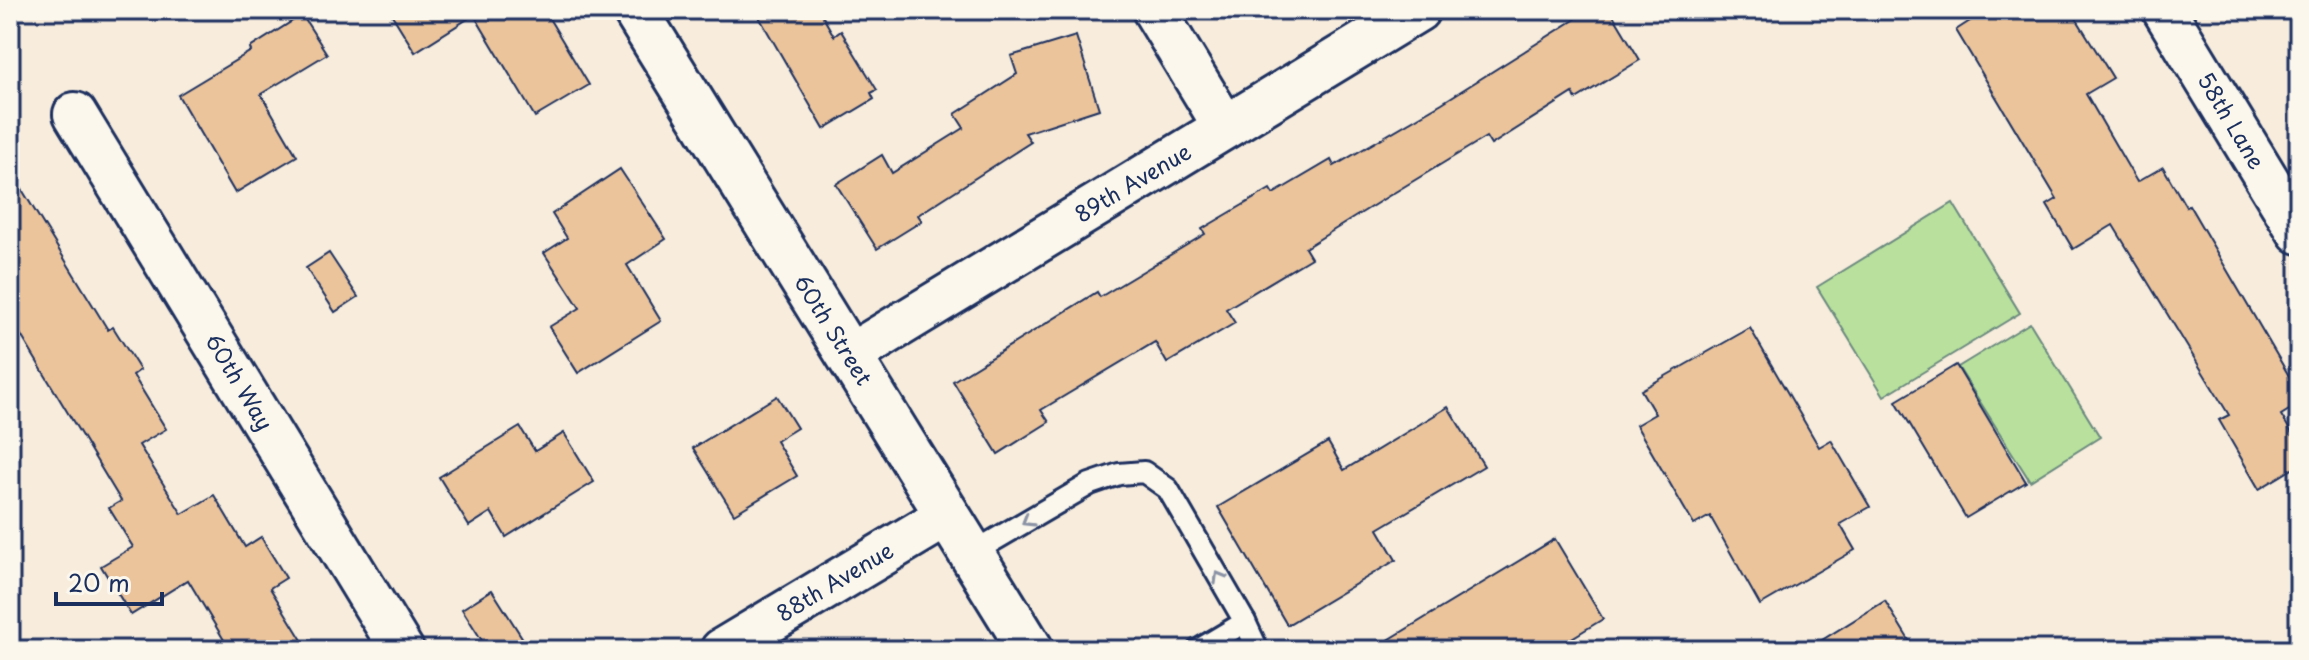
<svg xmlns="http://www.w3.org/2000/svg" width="2309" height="660" font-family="'Playpen Sans',sans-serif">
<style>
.green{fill:#b9e19d;stroke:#6a887e;stroke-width:2}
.building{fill:#ebc49b;stroke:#1b2f5e;stroke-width:2}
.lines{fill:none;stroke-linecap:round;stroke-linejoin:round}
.service-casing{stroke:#1b2f5e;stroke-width:26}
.minor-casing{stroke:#1b2f5e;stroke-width:48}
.tertiary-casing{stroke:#1b2f5e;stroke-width:50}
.service{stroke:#fbf7ec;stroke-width:20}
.minor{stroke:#fbf7ec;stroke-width:42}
.tertiary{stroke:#fbf7ec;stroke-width:44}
.oneway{stroke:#8b93a5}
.labels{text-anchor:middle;stroke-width:8;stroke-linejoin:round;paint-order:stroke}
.street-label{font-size:22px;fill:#1b2f5e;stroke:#fbf7ec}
</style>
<rect width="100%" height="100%" fill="#f8eddc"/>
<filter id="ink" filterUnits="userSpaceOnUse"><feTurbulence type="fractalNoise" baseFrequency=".0125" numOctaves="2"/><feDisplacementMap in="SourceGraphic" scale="16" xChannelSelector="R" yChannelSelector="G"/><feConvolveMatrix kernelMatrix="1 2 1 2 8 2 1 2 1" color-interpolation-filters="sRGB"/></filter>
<g filter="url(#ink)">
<g class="green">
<path d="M 1953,203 L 2020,313 L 1884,396 L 1817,287 Z"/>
<path d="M 2030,323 L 2100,437 L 2030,481 L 1958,367 Z"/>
</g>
<g class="building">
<path d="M 389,10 L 544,10 L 589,85 L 535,117 L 474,15 L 415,52 Z"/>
<path d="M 755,10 L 819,10 L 834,36 L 841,31 L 877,90 L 871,93 L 874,99 L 824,129 Z"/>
<path d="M 1590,10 L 1610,10 L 1640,60 L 1576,99 L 1573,93 L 1491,145 L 1486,137 L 1387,197 L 1305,248 L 1311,258 L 1226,309 L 1235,323 L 1167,363 L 1155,342 L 1041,410 L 1049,422 L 998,454 L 953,381 L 1097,292 L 1100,297 L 1205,234 L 1202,229 L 1270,189 L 1273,194 L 1331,160 L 1334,166 L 1442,103 Z"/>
<path d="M 1987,10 L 2071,10 L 2113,78 L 2086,94 L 2137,182 L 2163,167 L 2186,207 L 2189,205 L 2299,393 L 2299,404 L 2281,415 L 2299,445 L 2299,465 L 2259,489 L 2219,420 L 2229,415 L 2113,225 L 2073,249 L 2047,205 L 2057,199 L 1956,30 Z"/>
<path d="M 302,15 L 327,54 L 261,94 L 297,156 L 235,193 L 178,95 L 251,51 L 250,48 Z"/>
<path d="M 1076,36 L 1099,109 L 1025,133 L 1031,142 L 918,215 L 922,221 L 877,249 L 836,184 L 882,155 L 892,173 L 964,128 L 955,114 L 1017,74 L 1011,56 Z"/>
<path d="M 620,169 L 666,239 L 627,265 L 661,321 L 578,373 L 549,327 L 580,308 L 544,253 L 567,238 L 552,214 Z"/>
<path d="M 10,170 L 108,330 L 113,327 L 140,370 L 133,375 L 166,429 L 139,445 L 182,514 L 214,495 L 245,547 L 261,537 L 286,578 L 270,588 L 308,650 L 230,650 L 188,580 L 131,615 L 101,566 L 133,547 L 109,508 L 121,501 L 10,317 Z"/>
<path d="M 329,253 L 358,297 L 335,312 L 306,268 Z"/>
<path d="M 1750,328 L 1819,447 L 1831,440 L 1870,507 L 1840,524 L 1855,550 L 1760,605 L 1710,516 L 1694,525 L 1636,425 L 1655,414 L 1641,390 Z"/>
<path d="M 1956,365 L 2026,482 L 1966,518 L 1896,401 Z"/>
<path d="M 777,396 L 797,428 L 776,441 L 797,476 L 734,514 L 693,448 Z"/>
<path d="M 1448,407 L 1484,466 L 1378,529 L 1396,560 L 1287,625 L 1218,507 L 1328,442 L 1344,470 Z"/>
<path d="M 520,427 L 535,451 L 564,433 L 594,482 L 506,537 L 491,512 L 469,526 L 439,477 Z"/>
<path d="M 1555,539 L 1603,619 L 1552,650 L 1372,650 Z"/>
<path d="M 492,590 L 530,650 L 488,650 L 462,609 Z"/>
<path d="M 1885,601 L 1915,650 L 1806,650 Z"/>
</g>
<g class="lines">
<defs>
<g id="service">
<path d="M 972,553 L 1090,484 L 1119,474 L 1144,472 L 1168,489 L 1245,622 L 1198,650"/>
<path d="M 1245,622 L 1258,650"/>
</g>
<g id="minor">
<path d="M 1154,10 L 1225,127"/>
<path d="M 2164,10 L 2299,232"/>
<path d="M 75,114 L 402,650"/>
<path d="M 849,356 L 1418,10"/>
<path d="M 722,650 L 948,515"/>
</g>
<path id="tertiary" d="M 635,10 L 1031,650"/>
</defs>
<use href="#service" class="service-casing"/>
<use href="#minor" class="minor-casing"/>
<use href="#tertiary" class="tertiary-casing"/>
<use href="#service" class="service"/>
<use href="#minor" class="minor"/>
<use href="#tertiary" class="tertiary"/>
</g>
<defs><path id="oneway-chevron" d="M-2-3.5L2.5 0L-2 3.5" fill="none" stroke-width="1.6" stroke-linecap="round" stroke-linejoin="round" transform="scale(2)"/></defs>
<g class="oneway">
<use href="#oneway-chevron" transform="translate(1027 521) rotate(149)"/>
<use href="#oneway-chevron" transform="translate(1219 577) rotate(-120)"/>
</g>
</g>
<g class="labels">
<g class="street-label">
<text transform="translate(2231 121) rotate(59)" y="8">58th Lane</text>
<text transform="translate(1133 183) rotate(-31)" y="8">89th Avenue</text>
<text transform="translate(833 330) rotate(58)" y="8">60th Street</text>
<text transform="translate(239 382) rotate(59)" y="8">60th Way</text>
<text transform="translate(835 582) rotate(-31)" y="8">88th Avenue</text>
</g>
</g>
<rect width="2309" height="660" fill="none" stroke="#fbf7ec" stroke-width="40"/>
<rect x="20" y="20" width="2269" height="620" fill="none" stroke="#1b2f5e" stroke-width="3" filter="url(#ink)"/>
<path d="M56 592v12h106v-12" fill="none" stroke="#1b2f5e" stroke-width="4"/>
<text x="68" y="592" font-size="24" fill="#1b2f5e" stroke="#fbf7ec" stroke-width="6" paint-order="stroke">20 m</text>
</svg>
